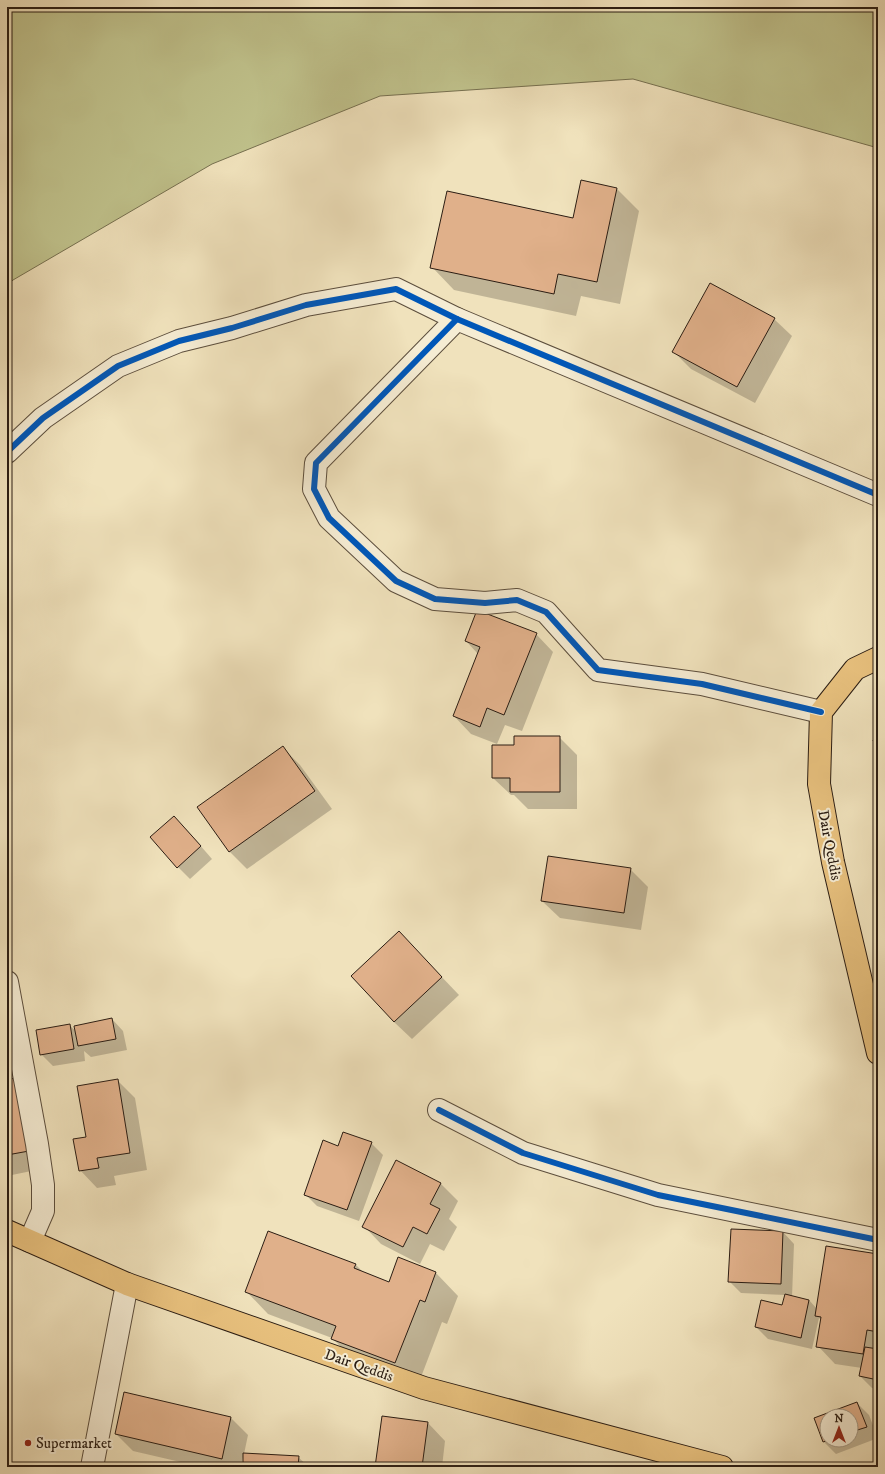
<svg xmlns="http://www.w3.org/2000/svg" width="885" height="1474" font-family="'IM FELL DW Pica',serif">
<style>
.green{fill:#c0c28c;stroke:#767050}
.shadow{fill:#0003;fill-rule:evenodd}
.building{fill:#e0b08a;stroke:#2b1d13}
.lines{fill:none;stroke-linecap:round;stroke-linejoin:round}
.minor-casing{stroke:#5c4e3d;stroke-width:24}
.major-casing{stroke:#2b1d13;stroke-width:24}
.minor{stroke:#f5ecd3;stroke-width:22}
.major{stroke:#e8c17e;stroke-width:22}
.cycleway-casing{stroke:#f5ecd3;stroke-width:8}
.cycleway{stroke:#0057b8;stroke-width:6}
.poi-dot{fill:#8f2418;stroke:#f5ecd3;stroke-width:1.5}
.labels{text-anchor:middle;stroke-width:4;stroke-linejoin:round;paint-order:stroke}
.street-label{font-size:15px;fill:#2b1d13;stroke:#f5ecd3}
.poi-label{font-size:15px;fill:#2b1d13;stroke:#f5ecd3;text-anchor:start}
</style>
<rect width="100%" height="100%" fill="#f0e2bc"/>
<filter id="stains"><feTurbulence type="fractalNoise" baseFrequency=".005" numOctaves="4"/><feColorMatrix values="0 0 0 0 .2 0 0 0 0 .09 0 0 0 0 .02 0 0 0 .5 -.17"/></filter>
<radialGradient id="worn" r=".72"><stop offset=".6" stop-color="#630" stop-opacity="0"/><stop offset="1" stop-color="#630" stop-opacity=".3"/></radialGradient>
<path class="green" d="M 7,7 L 878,7 L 878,148 L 633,79 L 380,96 L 212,164 L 13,280 L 7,286 Z"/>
<g class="shadow">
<path d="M 582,181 L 617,189 L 639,211 L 620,304 L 581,296 L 576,316 L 454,290 L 432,267 L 574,219 Z"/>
<path d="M 774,319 L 792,336 L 755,403 L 691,369 L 673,351 Z"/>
<path d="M 536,634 L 553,652 L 522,731 L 505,725 L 497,744 L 471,734 L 454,716 L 478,654 L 466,641 Z"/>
<path d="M 559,737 L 577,755 L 577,809 L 528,809 L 514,795 L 511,795 L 493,778 L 515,746 Z"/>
<path d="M 283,748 L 300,765 L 332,809 L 247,869 L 230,852 L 198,807 Z"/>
<path d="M 186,829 L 212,859 L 190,879 L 178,867 Z"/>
<path d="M 630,869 L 648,887 L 641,930 L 560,918 L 542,901 Z"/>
<path d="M 416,950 L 459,995 L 412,1039 L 394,1022 Z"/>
<path d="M 112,1019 L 123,1031 L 127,1050 L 91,1057 L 84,1051 L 85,1061 L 53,1066 L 41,1054 L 70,1026 L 76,1031 Z"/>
<path d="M 117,1080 L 135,1098 L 147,1170 L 114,1176 L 116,1185 L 97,1188 L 80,1170 L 87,1137 Z"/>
<path d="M 7,1081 L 46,1168 L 7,1176 Z"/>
<path d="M 371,1143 L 383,1155 L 359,1221 L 317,1206 L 305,1194 L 339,1147 Z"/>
<path d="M 440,1183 L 458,1201 L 449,1219 L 457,1227 L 444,1251 L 430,1244 L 420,1264 L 381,1244 L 364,1226 Z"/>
<path d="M 783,1232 L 794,1244 L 792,1297 L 809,1300 L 817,1309 L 878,1255 L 878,1389 L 872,1388 L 860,1376 L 862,1368 L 835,1364 L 818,1346 L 821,1320 L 819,1318 L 812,1349 L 768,1339 L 756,1327 L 783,1306 L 785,1295 L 741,1293 L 729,1281 Z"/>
<path d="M 355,1264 L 364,1273 L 389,1283 L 436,1273 L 458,1296 L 447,1324 L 442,1322 L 418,1385 L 355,1361 L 332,1338 L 268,1314 L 246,1291 Z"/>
<path d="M 857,1403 L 869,1415 L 878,1438 L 836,1454 L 824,1442 L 815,1418 ZM 827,1416 L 851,1416 L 851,1440 L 827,1440 Z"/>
<path d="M 231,1418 L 248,1435 L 244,1454 L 298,1457 L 309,1467 L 244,1467 L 243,1457 L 241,1467 L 202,1467 L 133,1451 L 116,1434 Z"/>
<path d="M 428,1423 L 445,1441 L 442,1467 L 376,1467 Z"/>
</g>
<g class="building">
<path d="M 581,180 L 617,188 L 597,282 L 558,274 L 554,294 L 430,268 L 447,191 L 573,218 Z"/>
<path d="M 710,283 L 775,318 L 737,387 L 672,352 Z"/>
<path d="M 477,610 L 537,633 L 504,715 L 487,708 L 480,727 L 453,716 L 480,647 L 465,641 Z"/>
<path d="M 514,736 L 560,736 L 560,792 L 510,792 L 510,778 L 492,778 L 492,745 L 514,745 Z"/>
<path d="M 878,738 L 878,755 L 873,740 Z"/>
<path d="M 283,746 L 315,791 L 229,852 L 197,807 Z"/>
<path d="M 174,816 L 201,846 L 177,868 L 150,837 Z"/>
<path d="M 548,856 L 631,868 L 624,913 L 541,901 Z"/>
<path d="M 399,931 L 442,977 L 394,1022 L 351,976 Z"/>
<path d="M 112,1018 L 116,1039 L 78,1046 L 74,1026 Z"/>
<path d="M 70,1024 L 74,1049 L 40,1055 L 36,1030 Z"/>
<path d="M 15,1078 L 29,1151 L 7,1155 L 7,1080 Z"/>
<path d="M 118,1079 L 130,1153 L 97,1158 L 99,1168 L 79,1171 L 73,1139 L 86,1137 L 77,1086 Z"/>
<path d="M 343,1132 L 372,1142 L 347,1210 L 304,1195 L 323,1140 L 338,1146 Z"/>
<path d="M 396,1160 L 441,1183 L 430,1204 L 440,1209 L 427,1234 L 413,1227 L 403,1247 L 362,1227 Z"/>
<path d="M 731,1229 L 783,1231 L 781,1284 L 728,1282 Z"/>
<path d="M 268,1231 L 356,1264 L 354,1268 L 389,1282 L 398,1257 L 436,1272 L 425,1302 L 420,1300 L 395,1363 L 331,1339 L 336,1326 L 245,1292 Z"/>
<path d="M 826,1246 L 878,1254 L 878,1332 L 867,1330 L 863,1354 L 816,1347 L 821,1317 L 815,1316 Z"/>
<path d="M 785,1294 L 809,1300 L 801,1338 L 755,1327 L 761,1300 L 782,1305 Z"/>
<path d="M 865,1347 L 878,1349 L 878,1380 L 859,1376 Z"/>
<path d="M 124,1392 L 231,1417 L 222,1459 L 115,1434 Z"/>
<path d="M 857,1402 L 867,1427 L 851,1432 L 851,1416 L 827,1416 L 827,1440 L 829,1440 L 823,1442 L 814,1418 Z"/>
<path d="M 382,1416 L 428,1422 L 422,1467 L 375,1467 Z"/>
<path d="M 243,1453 L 299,1456 L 298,1467 L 243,1467 Z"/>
</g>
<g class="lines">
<defs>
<g id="minor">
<path d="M 457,319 L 878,495"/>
<path d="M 7,452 L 43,418 L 118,366 L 179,341 L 232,328 L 306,305 L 396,289 L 457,319 L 316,463 L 314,489 L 329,518 L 396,581 L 435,599 L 485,603 L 517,600 L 546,612 L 598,670 L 702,684 L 821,712"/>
<path d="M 7,982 L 37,1144 L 43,1185 L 43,1211 L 30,1241"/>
<path d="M 439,1110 L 523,1153 L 658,1195 L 878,1240"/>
<path d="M 92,1467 L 127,1284"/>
</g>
<g id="major">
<path d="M 878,658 L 855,669 L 821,712 L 819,784 L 833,862 L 878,1053"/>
<path d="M 7,1231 L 127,1284 L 424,1388 L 722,1467"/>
</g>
</defs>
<use href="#minor" class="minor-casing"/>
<use href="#major" class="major-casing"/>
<use href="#minor" class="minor"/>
<use href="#major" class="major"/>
<defs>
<g id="cycleway">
<path d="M 457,319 L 878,495"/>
<path d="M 7,452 L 43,418 L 118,366 L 179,341 L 232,328 L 306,305 L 396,289 L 457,319 L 316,463 L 314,489 L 329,518 L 396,581 L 435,599 L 485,603 L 517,600 L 546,612 L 598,670 L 702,684 L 821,712"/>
<path d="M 439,1110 L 523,1153 L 658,1195 L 878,1240"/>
</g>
</defs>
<use href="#cycleway" class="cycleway-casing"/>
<use href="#cycleway" class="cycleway"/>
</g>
<circle class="poi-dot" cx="28" cy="1443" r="4"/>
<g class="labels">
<g class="street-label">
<text transform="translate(830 845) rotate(79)" y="5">Dair Qeddis</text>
<text transform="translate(359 1365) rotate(19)" y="5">Dair Qeddis</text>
</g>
<g class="poi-label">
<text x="36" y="1448">Supermarket</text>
</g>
</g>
<rect width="885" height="1474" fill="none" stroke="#f0e2bc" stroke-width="24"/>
<rect x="8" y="8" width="869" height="1458" fill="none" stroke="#2b1d13" stroke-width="2"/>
<rect x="12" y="12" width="861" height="1450" fill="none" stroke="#2b1d13"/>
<g transform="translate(839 1428)"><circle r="19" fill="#f5ecd3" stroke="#a49986"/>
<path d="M0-3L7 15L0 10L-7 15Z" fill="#8f2418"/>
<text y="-6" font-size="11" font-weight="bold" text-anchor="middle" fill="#2b1d13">N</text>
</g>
<rect width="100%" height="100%" filter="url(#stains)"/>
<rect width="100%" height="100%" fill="url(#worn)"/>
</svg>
